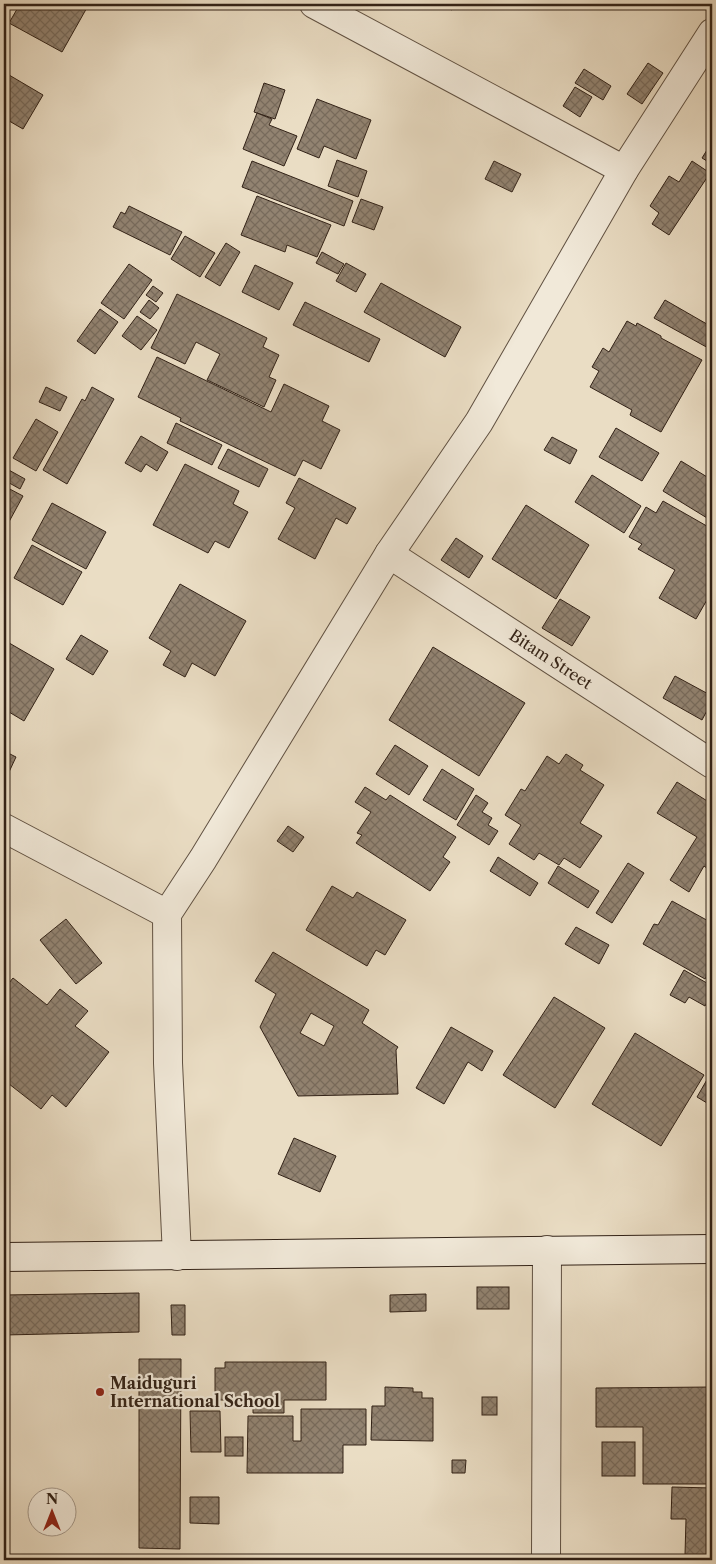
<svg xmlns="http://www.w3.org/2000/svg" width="716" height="1564" font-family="'Libre Caslon Text',serif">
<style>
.building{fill:url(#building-cross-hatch);stroke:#322217;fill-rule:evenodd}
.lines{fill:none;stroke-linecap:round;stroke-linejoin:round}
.street-casing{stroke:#605142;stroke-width:30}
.secondary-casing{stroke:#322217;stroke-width:30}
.street{stroke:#f1e9d9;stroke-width:28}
.secondary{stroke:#f1e9d9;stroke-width:28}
.poi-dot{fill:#8f2418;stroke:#f1e9d9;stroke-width:2}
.labels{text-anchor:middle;stroke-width:4.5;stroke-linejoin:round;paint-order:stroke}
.street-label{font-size:16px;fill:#322217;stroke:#f1e9d9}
.poi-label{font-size:16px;font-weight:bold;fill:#322217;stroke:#f1e9d9;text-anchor:start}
</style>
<defs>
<pattern id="building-cross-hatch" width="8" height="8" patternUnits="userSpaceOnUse" patternTransform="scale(1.25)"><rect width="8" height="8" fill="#928371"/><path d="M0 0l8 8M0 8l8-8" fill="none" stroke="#786b5c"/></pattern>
</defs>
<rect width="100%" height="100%" fill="#eaddc4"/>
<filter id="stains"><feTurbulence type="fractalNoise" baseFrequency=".004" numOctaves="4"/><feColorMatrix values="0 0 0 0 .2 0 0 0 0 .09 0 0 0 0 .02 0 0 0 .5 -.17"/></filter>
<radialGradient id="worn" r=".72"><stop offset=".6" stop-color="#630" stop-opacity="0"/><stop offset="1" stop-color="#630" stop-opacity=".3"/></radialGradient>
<g class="building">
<path d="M 20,4 L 89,4 L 62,52 L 9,23 Z"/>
<path d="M 441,4 L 455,4 L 452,10 Z"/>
<path d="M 648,63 L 663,73 L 642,104 L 627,94 Z"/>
<path d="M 584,69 L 611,86 L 603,100 L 575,83 Z"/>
<path d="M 4,72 L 43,95 L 23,129 L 4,118 Z"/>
<path d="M 264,83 L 285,90 L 275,119 L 254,112 Z"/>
<path d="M 575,87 L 592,97 L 580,117 L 563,106 Z"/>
<path d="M 317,99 L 371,120 L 356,159 L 324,146 L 319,158 L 297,149 Z"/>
<path d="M 257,113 L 272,119 L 269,125 L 297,136 L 284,166 L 243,149 Z"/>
<path d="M 712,142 L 712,164 L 702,158 Z"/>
<path d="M 337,160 L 367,171 L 358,197 L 328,186 Z"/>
<path d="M 252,161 L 353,201 L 344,226 L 242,187 Z"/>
<path d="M 494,161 L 521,174 L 512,192 L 485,179 Z"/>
<path d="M 692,161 L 710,173 L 669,235 L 652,224 L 659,213 L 650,206 L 669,176 L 679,182 Z"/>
<path d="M 257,196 L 331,225 L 317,257 L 287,245 L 285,252 L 241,235 Z"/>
<path d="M 361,199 L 383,207 L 374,230 L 352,222 Z"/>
<path d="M 129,206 L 182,232 L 170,255 L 113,227 L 121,212 L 125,214 Z"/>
<path d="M 185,236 L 215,253 L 200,277 L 171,259 Z"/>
<path d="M 226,243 L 240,252 L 220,286 L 205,277 Z"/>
<path d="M 322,252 L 344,264 L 338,274 L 316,263 Z"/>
<path d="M 346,263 L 366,274 L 356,292 L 336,281 Z"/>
<path d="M 129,264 L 152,280 L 124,319 L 101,303 Z"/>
<path d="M 255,265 L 293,283 L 279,310 L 242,292 Z"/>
<path d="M 381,283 L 461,327 L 445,357 L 364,312 Z"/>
<path d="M 153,286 L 163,293 L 156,302 L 146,295 Z"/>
<path d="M 177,294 L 267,338 L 263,347 L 279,355 L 269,377 L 276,380 L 264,407 L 207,380 L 220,354 L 196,342 L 185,364 L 151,348 Z"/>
<path d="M 149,300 L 159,308 L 150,319 L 140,312 Z"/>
<path d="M 665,300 L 712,327 L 712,345 L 710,349 L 654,318 Z"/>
<path d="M 305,302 L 380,339 L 369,362 L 293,325 Z"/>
<path d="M 100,309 L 118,322 L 95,354 L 77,341 Z"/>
<path d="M 137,316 L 157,330 L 141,350 L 122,336 Z"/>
<path d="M 627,321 L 636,326 L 637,323 L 661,336 L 661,338 L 702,360 L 661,432 L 630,415 L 632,410 L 590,387 L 599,371 L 592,367 L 603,348 L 609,352 Z"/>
<path d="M 157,357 L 271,412 L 284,384 L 329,406 L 322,421 L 340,430 L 321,469 L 303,460 L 295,476 L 180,421 L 181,418 L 138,397 Z"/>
<path d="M 46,387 L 67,397 L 60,411 L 39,402 Z"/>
<path d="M 92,387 L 114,399 L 67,484 L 43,470 L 82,399 L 85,401 Z"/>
<path d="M 36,419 L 58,432 L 36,471 L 13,458 Z"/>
<path d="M 176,423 L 222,445 L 212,465 L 167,443 Z"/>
<path d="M 616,428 L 659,453 L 642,481 L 599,457 Z"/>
<path d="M 141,436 L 168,452 L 157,471 L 146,464 L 141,472 L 125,463 Z"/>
<path d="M 552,437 L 577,450 L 570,464 L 544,450 Z"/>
<path d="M 228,449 L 268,469 L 259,487 L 218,468 Z"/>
<path d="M 681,461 L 712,480 L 712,521 L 663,491 Z"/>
<path d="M 185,464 L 239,491 L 233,504 L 248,512 L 229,548 L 215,541 L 208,553 L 153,525 Z"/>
<path d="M 7,469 L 25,479 L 20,489 L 4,480 L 4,475 Z"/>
<path d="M 592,475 L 641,506 L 624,533 L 575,502 Z"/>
<path d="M 299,478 L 356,508 L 347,524 L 336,518 L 315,559 L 278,539 L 295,508 L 286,503 Z"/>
<path d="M 4,486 L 23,496 L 4,531 Z"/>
<path d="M 663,501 L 712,529 L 712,591 L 696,619 L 659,598 L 675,570 L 638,549 L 642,544 L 629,537 L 646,507 L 656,513 Z"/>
<path d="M 52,503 L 106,532 L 86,569 L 32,540 Z"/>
<path d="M 526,505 L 589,545 L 556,599 L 492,559 Z"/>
<path d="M 456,538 L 483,556 L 469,578 L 441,560 Z"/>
<path d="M 32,545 L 82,572 L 63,605 L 14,578 Z"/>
<path d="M 180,584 L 246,621 L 215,676 L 192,663 L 185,677 L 163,665 L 171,651 L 149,638 Z"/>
<path d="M 560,599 L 590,617 L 572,646 L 542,628 Z"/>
<path d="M 81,635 L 108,651 L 93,675 L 66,659 Z"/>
<path d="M 4,640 L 54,669 L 24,721 L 4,709 Z"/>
<path d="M 433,647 L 525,703 L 479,776 L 389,720 Z"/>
<path d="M 675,676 L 712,696 L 712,701 L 702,720 L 663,698 Z"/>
<path d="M 395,745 L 428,766 L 409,795 L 376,774 Z"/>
<path d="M 4,751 L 16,757 L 9,772 L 4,769 Z"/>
<path d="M 566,754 L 583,765 L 580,770 L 604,785 L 580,823 L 602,836 L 580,868 L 564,858 L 559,865 L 539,853 L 534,860 L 509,844 L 521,825 L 505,815 L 521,789 L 525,791 L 547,756 L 559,764 Z"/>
<path d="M 442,769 L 474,789 L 456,820 L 423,800 Z"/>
<path d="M 677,782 L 712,804 L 712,872 L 704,866 L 689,892 L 670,880 L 697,837 L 657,813 Z"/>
<path d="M 365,787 L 386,800 L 390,795 L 456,837 L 443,857 L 450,862 L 430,891 L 356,843 L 362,835 L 357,833 L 371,812 L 355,802 Z"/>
<path d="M 476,795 L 488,803 L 482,812 L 492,818 L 488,825 L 498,831 L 489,845 L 457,825 Z"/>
<path d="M 288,826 L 304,837 L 293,852 L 277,841 Z"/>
<path d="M 498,857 L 538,883 L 530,896 L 490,871 Z"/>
<path d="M 628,863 L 644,873 L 612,923 L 596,913 Z"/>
<path d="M 558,866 L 599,891 L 588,908 L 548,883 Z"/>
<path d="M 332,886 L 353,898 L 357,892 L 406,920 L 385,955 L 376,950 L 367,966 L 306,930 Z"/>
<path d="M 672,901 L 712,923 L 712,966 L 705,979 L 643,944 L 654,924 L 658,925 Z"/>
<path d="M 66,919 L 102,963 L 76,984 L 40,940 Z"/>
<path d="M 576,927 L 609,945 L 599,964 L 565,944 Z"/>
<path d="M 273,952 L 369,1010 L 362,1023 L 398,1047 L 396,1050 L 398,1094 L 298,1096 L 260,1027 L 276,994 L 255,981 ZM 311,1013 L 334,1026 L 324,1046 L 300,1033 Z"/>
<path d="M 684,970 L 712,986 L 712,994 L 705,1006 L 689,997 L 685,1003 L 670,995 Z"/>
<path d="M 13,978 L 47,1005 L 60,989 L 88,1011 L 75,1026 L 109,1052 L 66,1107 L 52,1095 L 41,1109 L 4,1080 L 4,1067 L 8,1061 L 4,1057 L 4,989 Z"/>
<path d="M 554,997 L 605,1028 L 555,1108 L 503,1075 Z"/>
<path d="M 451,1027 L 493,1051 L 482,1071 L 468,1062 L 444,1104 L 416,1088 Z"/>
<path d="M 635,1033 L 704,1075 L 661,1146 L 592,1104 Z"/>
<path d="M 712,1071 L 712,1106 L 697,1097 Z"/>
<path d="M 294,1138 L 336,1156 L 320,1192 L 278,1174 Z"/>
<rect x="707" y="1280" width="5" height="59"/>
<rect x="477" y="1287" width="32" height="22"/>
<path d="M 139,1293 L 139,1332 L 4,1335 L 4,1295 Z"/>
<path d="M 426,1294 L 426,1311 L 390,1312 L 390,1295 Z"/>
<path d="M 171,1305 L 185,1305 L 185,1335 L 172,1335 Z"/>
<path d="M 139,1359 L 181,1359 L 180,1549 L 139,1548 Z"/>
<path d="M 225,1362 L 326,1362 L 326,1400 L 284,1400 L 284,1413 L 253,1413 L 253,1400 L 215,1400 L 215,1368 L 225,1368 Z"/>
<path d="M 385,1387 L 413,1388 L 413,1392 L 422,1392 L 422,1398 L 433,1398 L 433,1441 L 371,1440 L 372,1406 L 385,1406 Z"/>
<path d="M 712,1387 L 712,1484 L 643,1484 L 643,1427 L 596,1427 L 596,1388 Z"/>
<rect x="482" y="1397" width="15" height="18"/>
<path d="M 301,1409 L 366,1409 L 366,1445 L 343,1445 L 343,1473 L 247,1473 L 248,1416 L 293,1416 L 293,1441 L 301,1441 Z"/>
<path d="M 190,1411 L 220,1411 L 221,1452 L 191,1452 Z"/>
<rect x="225" y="1437" width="18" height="19"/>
<rect x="602" y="1442" width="33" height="34"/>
<path d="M 452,1460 L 466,1460 L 465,1473 L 452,1473 Z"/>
<path d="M 672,1487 L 712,1488 L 712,1555 L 685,1555 L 686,1519 L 671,1519 Z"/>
<path d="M 190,1497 L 219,1497 L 219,1524 L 190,1523 Z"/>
</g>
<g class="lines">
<defs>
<g id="street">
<path d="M 314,4 L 624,170"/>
<path d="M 389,554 L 712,764"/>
<path d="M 4,828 L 167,914"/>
<path d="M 177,1256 L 168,1063 L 167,914 L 203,859 L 389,554 L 479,422 L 624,170 L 712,33"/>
<path d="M 546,1560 L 547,1250"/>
</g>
<path id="secondary" d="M 4,1257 L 712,1249"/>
</defs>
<use href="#street" class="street-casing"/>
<use href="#secondary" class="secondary-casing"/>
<use href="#street" class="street"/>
<use href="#secondary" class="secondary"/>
</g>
<circle class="poi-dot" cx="100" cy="1392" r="5"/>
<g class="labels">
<g class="street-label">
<text transform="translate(551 659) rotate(33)" y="6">Bitam Street</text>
</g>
<g class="poi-label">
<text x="110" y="1389">Maiduguri<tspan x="110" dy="18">International School</tspan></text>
</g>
</g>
<rect width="716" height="1564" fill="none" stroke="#eaddc4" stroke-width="20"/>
<rect x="5" y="5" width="706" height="1554" fill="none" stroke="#322217" stroke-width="2.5"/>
<rect x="10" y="10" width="696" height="1544" fill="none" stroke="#322217"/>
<g transform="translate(52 1512)"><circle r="24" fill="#f1e9d9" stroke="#a5998b"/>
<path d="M0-4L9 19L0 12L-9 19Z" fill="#8f2418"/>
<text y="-8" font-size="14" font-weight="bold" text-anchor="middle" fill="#322217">N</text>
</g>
<rect width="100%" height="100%" filter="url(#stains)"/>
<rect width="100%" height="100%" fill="url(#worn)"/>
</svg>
